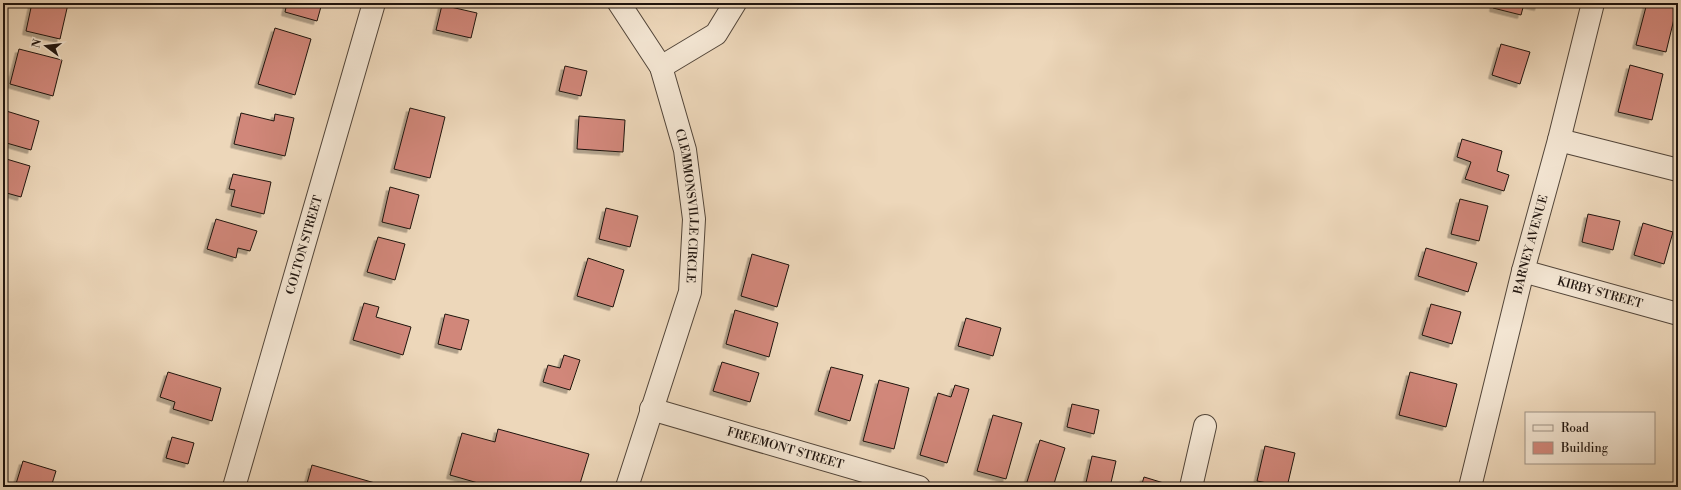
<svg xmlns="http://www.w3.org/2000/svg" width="1681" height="490" font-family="'Libre Bodoni',serif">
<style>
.building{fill:#d1877a;stroke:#1f140e;filter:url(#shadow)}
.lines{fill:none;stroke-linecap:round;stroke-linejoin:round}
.street-casing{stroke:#524539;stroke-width:24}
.street{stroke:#f3e5d2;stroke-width:22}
.labels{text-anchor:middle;stroke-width:3;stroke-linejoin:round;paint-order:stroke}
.street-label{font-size:12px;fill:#1f140e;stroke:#f3e5d2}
</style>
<defs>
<filter id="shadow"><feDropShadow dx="-3.5" dy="3.5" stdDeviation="0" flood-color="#0004"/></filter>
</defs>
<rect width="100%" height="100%" fill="#edd7ba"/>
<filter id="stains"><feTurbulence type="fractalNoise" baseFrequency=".005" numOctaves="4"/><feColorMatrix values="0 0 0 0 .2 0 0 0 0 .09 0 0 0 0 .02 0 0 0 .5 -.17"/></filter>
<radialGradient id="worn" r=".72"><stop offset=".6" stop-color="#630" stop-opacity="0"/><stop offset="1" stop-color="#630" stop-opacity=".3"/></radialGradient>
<g class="building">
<path d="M 32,3 L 68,4 L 60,39 L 26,31 Z"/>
<path d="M 287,3 L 322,3 L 317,21 L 285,12 Z"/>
<path d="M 1494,3 L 1539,3 L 1538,7 L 1524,4 L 1521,15 L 1493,8 Z"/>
<path d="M 1647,3 L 1667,3 L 1678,6 L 1678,20 L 1674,19 L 1666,52 L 1636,45 Z"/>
<path d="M 442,5 L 477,13 L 471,38 L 436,30 Z"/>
<path d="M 275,28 L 311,39 L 295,95 L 258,84 Z"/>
<path d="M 1501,44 L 1530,52 L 1520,84 L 1492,75 Z"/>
<path d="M 19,49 L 62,60 L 53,96 L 10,84 Z"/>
<path d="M 1630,65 L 1663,74 L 1652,120 L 1618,112 Z"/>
<path d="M 565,66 L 587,71 L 581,96 L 559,91 Z"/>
<path d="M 410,108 L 445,117 L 430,178 L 394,169 Z"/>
<path d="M 3,110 L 39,121 L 31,150 L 3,142 Z"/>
<path d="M 241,113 L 274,121 L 275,114 L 294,118 L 285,156 L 234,144 Z"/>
<path d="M 579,116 L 625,120 L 623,152 L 577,149 Z"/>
<path d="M 1462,139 L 1502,151 L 1497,171 L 1509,175 L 1504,191 L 1465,179 L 1471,162 L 1457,157 Z"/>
<path d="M 3,158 L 30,166 L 21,197 L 3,192 Z"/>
<path d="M 233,174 L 271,182 L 264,214 L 231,206 L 235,190 L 229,189 Z"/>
<path d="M 390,187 L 419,195 L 410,229 L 382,222 Z"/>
<path d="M 1460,199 L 1488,206 L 1479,241 L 1451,234 Z"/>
<path d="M 606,208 L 638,216 L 630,247 L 599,239 Z"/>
<path d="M 1588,214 L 1620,221 L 1613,250 L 1582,242 Z"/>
<path d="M 216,219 L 257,231 L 250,251 L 238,248 L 236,258 L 207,249 Z"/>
<path d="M 1643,223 L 1673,232 L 1664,264 L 1634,255 Z"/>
<path d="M 378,237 L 405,244 L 395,280 L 367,272 Z"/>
<path d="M 1426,248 L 1477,263 L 1468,292 L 1418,276 Z"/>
<path d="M 752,254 L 789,265 L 777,307 L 741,296 Z"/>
<path d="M 588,258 L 624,270 L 613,307 L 577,296 Z"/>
<path d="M 364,303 L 379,307 L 376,317 L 411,327 L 403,355 L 353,340 Z"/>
<path d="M 1431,304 L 1461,312 L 1452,344 L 1422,335 Z"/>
<path d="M 735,310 L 778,323 L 769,357 L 726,344 Z"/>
<path d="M 445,314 L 469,320 L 461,350 L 438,344 Z"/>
<path d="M 966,318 L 1001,328 L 993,356 L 958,346 Z"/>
<path d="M 564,355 L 580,360 L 570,390 L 543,382 L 548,365 L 560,368 Z"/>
<path d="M 722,362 L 759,373 L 750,402 L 713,391 Z"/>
<path d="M 831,367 L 863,375 L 850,421 L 818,411 Z"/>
<path d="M 168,372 L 221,388 L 212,421 L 173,409 L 175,402 L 160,397 Z"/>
<path d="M 1410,372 L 1457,384 L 1446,427 L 1399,415 Z"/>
<path d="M 879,380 L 909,388 L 894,449 L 863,441 Z"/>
<path d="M 955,385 L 969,389 L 947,463 L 920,455 L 938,393 L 951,397 Z"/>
<path d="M 1072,404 L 1099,410 L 1094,434 L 1067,427 Z"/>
<path d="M 993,415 L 1022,423 L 1006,479 L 977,471 Z"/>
<path d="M 498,429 L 589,454 L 579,487 L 492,487 L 450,475 L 462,433 L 495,442 Z"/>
<path d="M 172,437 L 194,443 L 188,464 L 166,458 Z"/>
<path d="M 1040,440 L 1065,448 L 1053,487 L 1032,487 L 1026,485 Z"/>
<path d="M 1265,446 L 1295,453 L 1287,487 L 1257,481 Z"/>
<path d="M 1092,456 L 1116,461 L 1110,487 L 1085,487 Z"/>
<path d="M 23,461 L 56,471 L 51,487 L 15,487 Z"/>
<path d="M 312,465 L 389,487 L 306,487 Z"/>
<path d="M 1144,477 L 1167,484 L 1166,487 L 1141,487 Z"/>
</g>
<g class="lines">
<defs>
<g id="street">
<path id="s1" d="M 619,3 L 661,67 L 685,150 L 694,219 L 690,292 L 627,487"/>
<path d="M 661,67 L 716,34 L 735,3"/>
<path d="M 1559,140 L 1678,170"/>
<path id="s2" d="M 1523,271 L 1678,314"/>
<path id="s3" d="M 651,409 L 919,487"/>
<path id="s4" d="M 234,487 L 374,3"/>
<path d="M 1191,487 L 1205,426"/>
<path id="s5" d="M 1470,487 L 1523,271 L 1559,140 L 1593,3"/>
</g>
</defs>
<use href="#street" class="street-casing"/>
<use href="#street" class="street"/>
</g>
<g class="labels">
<g class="street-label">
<text dy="4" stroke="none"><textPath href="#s1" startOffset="219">CLEMMONSVILLE CIRCLE</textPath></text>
<text dy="4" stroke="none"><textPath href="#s4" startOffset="252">COLTON STREET</textPath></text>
<text dy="4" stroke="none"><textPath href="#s5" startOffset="250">BARNEY AVENUE</textPath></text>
<text dy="4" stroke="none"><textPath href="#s2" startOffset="80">KIRBY STREET</textPath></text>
<text dy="4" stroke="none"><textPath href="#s3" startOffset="140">FREEMONT STREET</textPath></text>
</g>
</g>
<rect width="1681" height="490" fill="none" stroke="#edd7ba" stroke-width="16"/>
<rect x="4" y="4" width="1673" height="482" fill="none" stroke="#1f140e" stroke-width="2"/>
<rect x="8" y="8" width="1665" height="474" fill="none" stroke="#1f140e"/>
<rect x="1525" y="412" width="130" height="52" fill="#f3e5d2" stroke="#9e9184"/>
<rect x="1533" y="425" width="20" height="6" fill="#f3e5d2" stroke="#9e9184"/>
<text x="1561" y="432" font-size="12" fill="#1f140e">Road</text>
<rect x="1533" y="442" width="20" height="12" fill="#d1877a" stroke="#9e9184"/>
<text x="1561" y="452" font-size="12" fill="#1f140e">Building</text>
<g transform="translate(46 46) rotate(285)" stroke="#f3e5d2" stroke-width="3" paint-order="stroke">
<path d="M0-3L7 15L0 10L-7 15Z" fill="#1f140e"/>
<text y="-6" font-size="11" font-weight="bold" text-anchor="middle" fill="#1f140e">N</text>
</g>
<rect width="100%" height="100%" filter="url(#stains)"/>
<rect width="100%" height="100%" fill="url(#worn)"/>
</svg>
